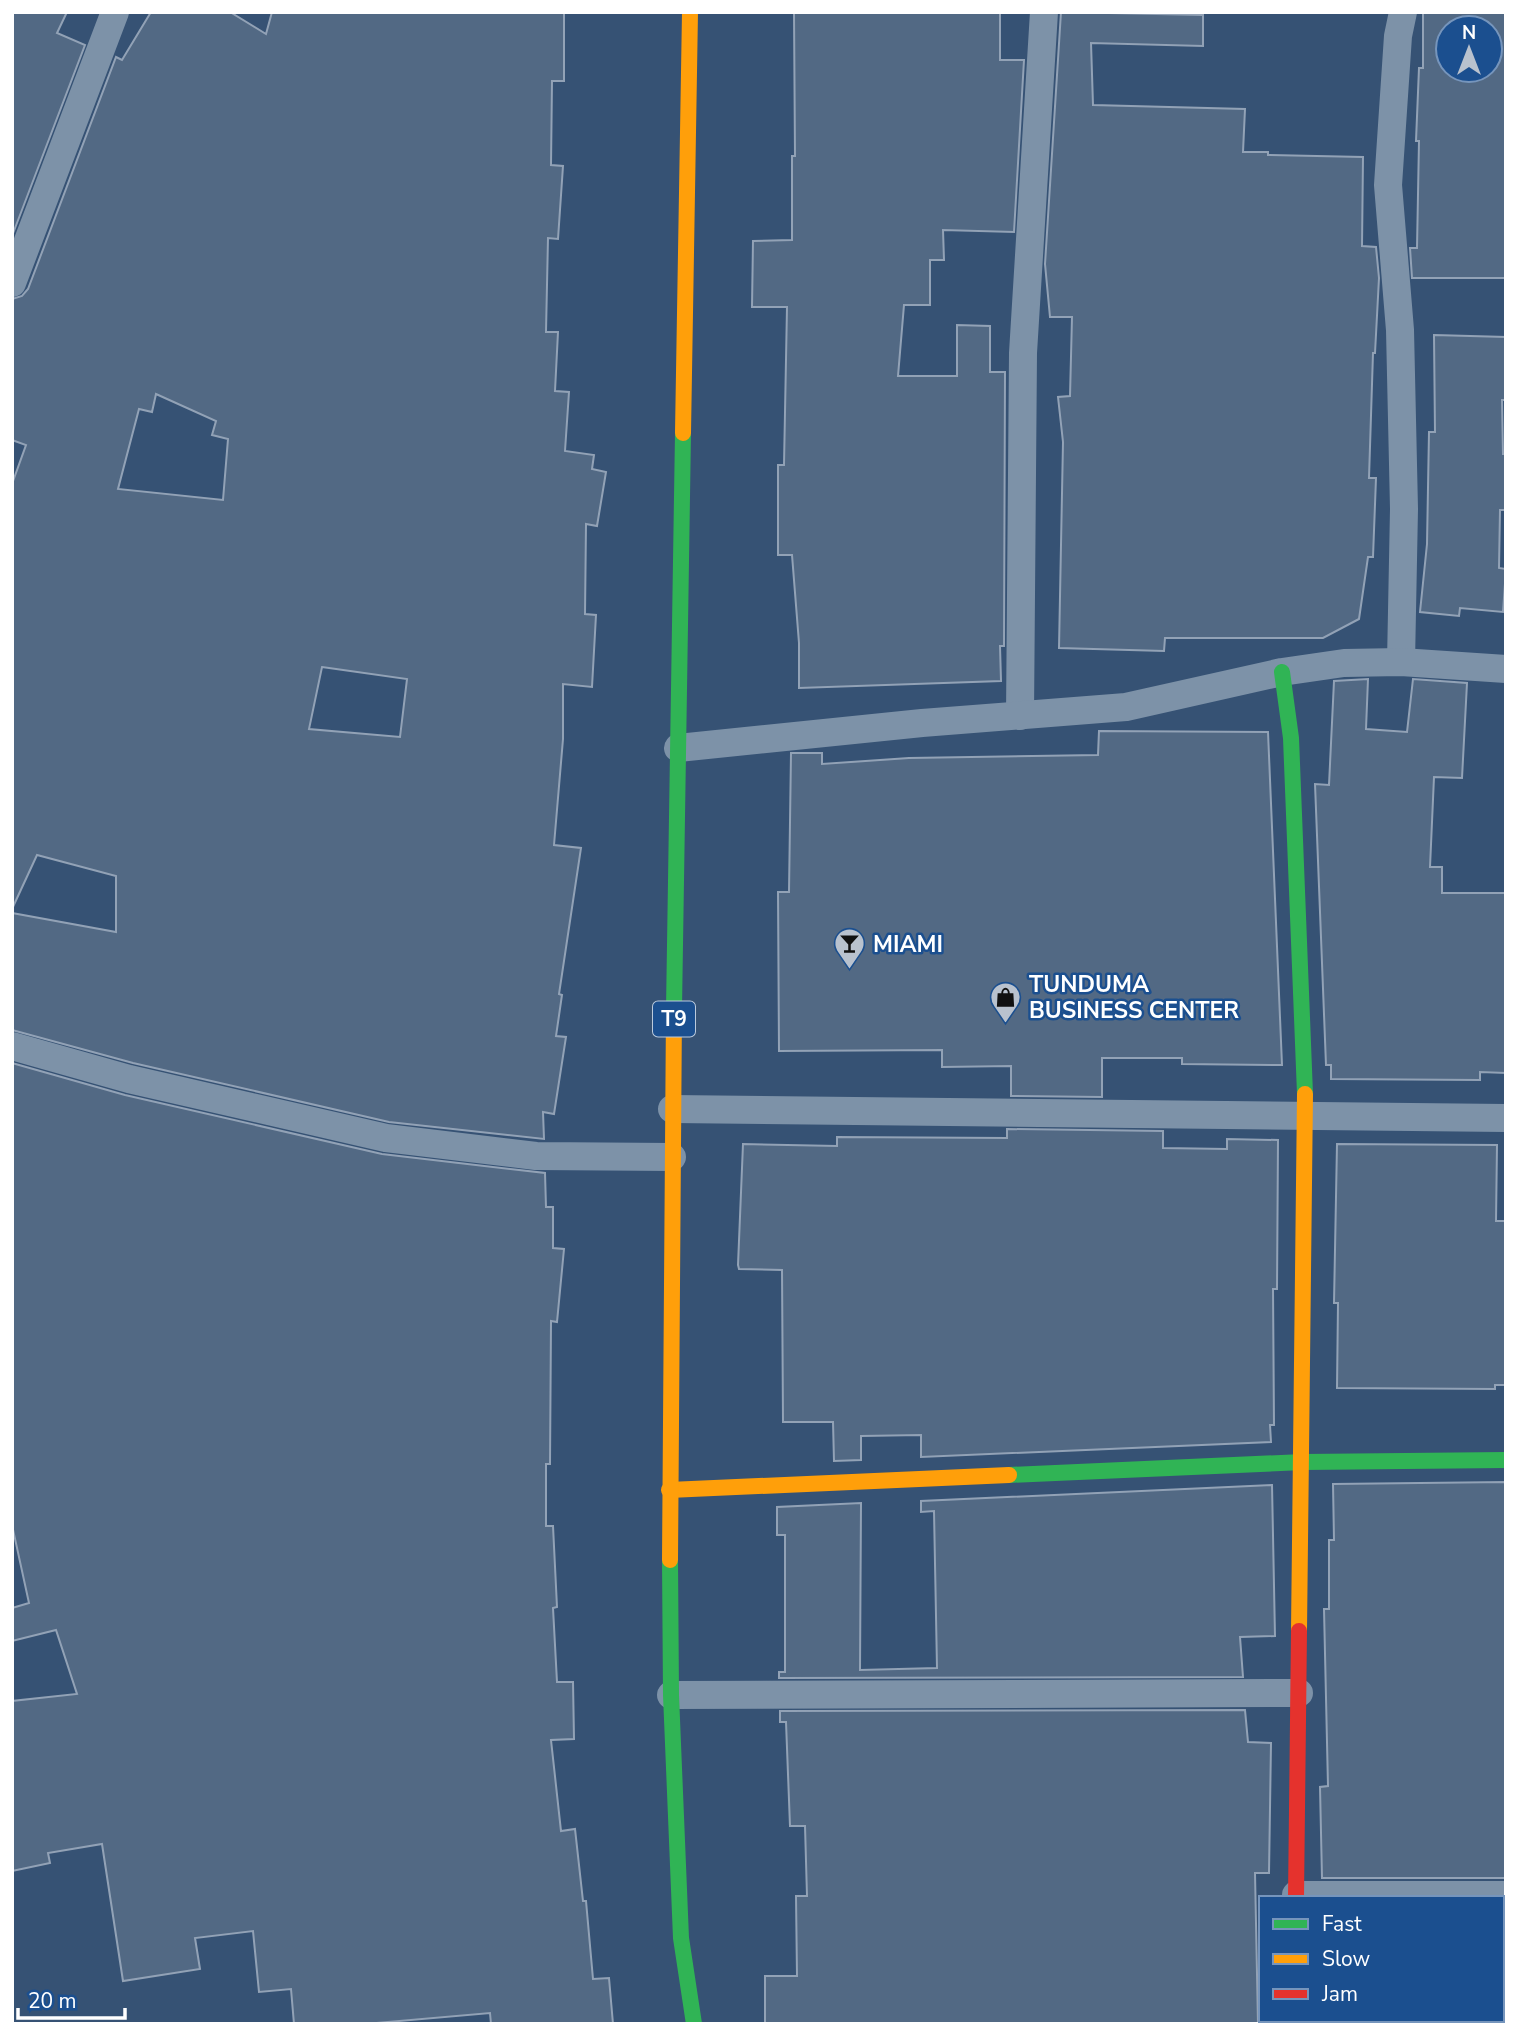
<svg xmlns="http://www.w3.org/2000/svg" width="1518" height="2036" font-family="'Nunito Sans',sans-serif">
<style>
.building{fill:#526984;stroke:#92a2b6;stroke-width:2;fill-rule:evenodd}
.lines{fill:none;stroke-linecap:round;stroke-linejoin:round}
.street{stroke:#7d92a8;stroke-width:28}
.fast{stroke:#30b455;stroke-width:16}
.slow{stroke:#ff9f0a;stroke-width:16}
.jam{stroke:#e5322d;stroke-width:16}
.labels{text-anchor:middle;stroke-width:5;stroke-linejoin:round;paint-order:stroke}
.shield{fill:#1b4f8f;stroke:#bbcadd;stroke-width:2}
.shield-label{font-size:21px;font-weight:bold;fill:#fff}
.poi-label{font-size:23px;font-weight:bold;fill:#fff;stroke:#1b4f8f;text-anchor:start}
</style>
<rect width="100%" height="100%" fill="#365274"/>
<g class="building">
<path d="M 12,12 L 67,12 L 57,33 L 85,45 L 12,236 Z"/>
<path d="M 151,12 L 230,12 L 266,34 L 272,12 L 564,12 L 564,81 L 552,81 L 551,165 L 563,166 L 558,239 L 548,238 L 546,332 L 558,332 L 555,391 L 569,392 L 565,451 L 594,455 L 592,469 L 606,472 L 597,526 L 586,524 L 585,614 L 596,615 L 592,687 L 563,684 L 563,739 L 554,845 L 581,848 L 559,994 L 562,995 L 556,1036 L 566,1037 L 554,1114 L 543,1112 L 544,1139 L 389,1122 L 133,1063 L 12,1030 L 12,913 L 116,932 L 116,876 L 37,855 L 12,909 L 12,484 L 26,445 L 12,440 L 12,299 L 22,296 L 28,289 L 116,57 L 122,60 ZM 156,394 L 216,421 L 212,435 L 228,439 L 223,500 L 118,489 L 139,409 L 152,412 ZM 322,667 L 407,679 L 400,737 L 309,729 Z"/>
<path d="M 794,12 L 1000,12 L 1000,60 L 1024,60 L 1014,232 L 943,230 L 944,260 L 930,260 L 930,305 L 904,305 L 898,376 L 957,376 L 957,325 L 990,326 L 990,372 L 1005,372 L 1004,646 L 1000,646 L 1001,681 L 799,688 L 799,643 L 792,555 L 778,555 L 778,465 L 784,465 L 787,307 L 752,307 L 753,241 L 792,240 L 792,156 L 795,156 Z"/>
<path d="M 1061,12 L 1203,15 L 1203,46 L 1091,43 L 1093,105 L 1245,109 L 1243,152 L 1268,152 L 1268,155 L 1363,157 L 1362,246 L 1376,247 L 1379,278 L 1375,353 L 1373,353 L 1369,478 L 1376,478 L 1373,557 L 1368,557 L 1359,619 L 1323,638 L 1165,638 L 1164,651 L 1059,648 L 1063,442 L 1058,397 L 1070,396 L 1072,317 L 1050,317 L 1045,264 Z"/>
<path d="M 1423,12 L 1506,12 L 1506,278 L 1412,278 L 1410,248 L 1417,248 L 1419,141 L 1416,141 L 1419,68 L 1423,68 ZM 1448,28 L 1490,28 L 1490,70 L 1448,70 Z"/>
<path d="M 1434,335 L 1506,337 L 1506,400 L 1502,400 L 1503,454 L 1506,454 L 1506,510 L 1500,510 L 1499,568 L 1506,569 L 1503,612 L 1460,608 L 1459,616 L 1420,612 L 1427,544 L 1429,432 L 1435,432 Z"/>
<path d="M 1368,679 L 1366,729 L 1407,732 L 1413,679 L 1467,683 L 1462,778 L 1434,777 L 1430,867 L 1442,867 L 1442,893 L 1506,893 L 1506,1073 L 1480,1072 L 1480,1080 L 1331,1079 L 1331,1065 L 1326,1065 L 1315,784 L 1329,785 L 1334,681 Z"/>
<path d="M 1099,731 L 1268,732 L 1282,1065 L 1182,1064 L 1182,1058 L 1102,1058 L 1102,1097 L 1011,1096 L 1011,1066 L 942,1067 L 942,1050 L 779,1051 L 778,892 L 789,892 L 791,753 L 822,753 L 822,764 L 909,758 L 1098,755 Z"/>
<path d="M 12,1063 L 125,1095 L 382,1154 L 545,1173 L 546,1207 L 553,1207 L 553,1248 L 564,1249 L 557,1322 L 551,1321 L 550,1464 L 546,1464 L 546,1526 L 553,1526 L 557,1607 L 553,1608 L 557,1682 L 573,1682 L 574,1739 L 551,1740 L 561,1831 L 575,1829 L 583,1901 L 586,1901 L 593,1979 L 609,1978 L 613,2024 L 491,2024 L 490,2013 L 365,2024 L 294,2024 L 291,1989 L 259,1992 L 253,1931 L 195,1938 L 200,1969 L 123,1981 L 102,1844 L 48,1853 L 50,1863 L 12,1871 L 12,1701 L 77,1694 L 56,1630 L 12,1641 L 12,1608 L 29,1603 L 12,1525 Z"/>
<path d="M 1007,1129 L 1163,1131 L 1163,1148 L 1227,1149 L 1227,1139 L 1278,1140 L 1277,1289 L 1273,1289 L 1274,1425 L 1270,1425 L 1271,1442 L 921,1457 L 921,1435 L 861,1436 L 861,1460 L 834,1461 L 833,1422 L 783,1422 L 782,1270 L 739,1269 L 738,1265 L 743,1144 L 837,1146 L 837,1137 L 1007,1138 Z"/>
<path d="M 1337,1144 L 1497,1145 L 1496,1221 L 1506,1221 L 1506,1385 L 1495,1385 L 1495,1389 L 1337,1388 L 1338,1303 L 1334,1303 Z"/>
<path d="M 1506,1482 L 1506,1878 L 1322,1878 L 1320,1787 L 1328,1786 L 1324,1609 L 1329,1609 L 1329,1540 L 1334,1540 L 1333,1484 Z"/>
<path d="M 1272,1485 L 1275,1636 L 1240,1637 L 1243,1677 L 779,1678 L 779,1672 L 785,1672 L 785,1535 L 777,1535 L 777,1507 L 861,1503 L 860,1670 L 937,1668 L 934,1511 L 921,1512 L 921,1501 Z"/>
<path d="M 1245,1710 L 1248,1742 L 1271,1743 L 1269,1873 L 1255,1873 L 1258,2024 L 765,2024 L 765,1976 L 797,1976 L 796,1896 L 807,1896 L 805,1826 L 790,1826 L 786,1722 L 780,1722 L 780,1711 Z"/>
</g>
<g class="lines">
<g class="street">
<path d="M 12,283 L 115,12"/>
<path d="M 1401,662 L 1404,509 L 1400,330 L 1388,185 L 1398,36 L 1403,12"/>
<path d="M 1020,716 L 1023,353 L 1044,12"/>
<path d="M 678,748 L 922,723 L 1126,707 L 1282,672 L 1344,663 L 1401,662 L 1506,669"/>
<path d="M 12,1046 L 129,1079 L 386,1138 L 536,1156 L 672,1157"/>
<path d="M 672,1109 L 1506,1118"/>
<path d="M 671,1695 L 1299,1693"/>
<path d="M 1296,1895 L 1506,1895"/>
<path d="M 1295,2024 L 1295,2020"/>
</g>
<g class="fast">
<path d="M 1282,672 L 1291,738 L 1305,1094"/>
<path d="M 674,1009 L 683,433"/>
<path d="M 1009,1475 L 1303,1462 L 1506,1460"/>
<path d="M 670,1560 L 671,1695 L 681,1938 L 694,2024"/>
</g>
<g class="slow">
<path d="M 683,433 L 690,12"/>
<path d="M 669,1490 L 1009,1475"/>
<path d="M 670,1560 L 674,1009"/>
<path d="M 1299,1631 L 1305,1094"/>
</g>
<path class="jam" d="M 1296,1898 L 1299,1631"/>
</g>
<defs>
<symbol id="bar-pin" viewBox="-11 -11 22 30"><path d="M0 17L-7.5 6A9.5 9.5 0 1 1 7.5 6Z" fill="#b9c2ce" stroke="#1b4f8f"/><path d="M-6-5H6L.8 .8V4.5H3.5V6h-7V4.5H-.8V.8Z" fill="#111"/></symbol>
<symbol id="shop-pin" viewBox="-11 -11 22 30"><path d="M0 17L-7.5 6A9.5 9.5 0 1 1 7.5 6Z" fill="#b9c2ce" stroke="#1b4f8f"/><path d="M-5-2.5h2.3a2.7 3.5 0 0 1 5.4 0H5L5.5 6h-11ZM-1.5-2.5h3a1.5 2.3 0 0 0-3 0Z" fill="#111"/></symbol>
</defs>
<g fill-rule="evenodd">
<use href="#bar-pin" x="832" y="926" width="35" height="47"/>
<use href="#shop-pin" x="988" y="980" width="35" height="47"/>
</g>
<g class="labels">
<rect class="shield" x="653" y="1001.5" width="42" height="35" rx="5"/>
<g class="shield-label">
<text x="674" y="1026">T9</text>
</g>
<g class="poi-label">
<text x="873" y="952">MIAMI</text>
<text x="1029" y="992">TUNDUMA<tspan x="1029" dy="26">BUSINESS CENTER</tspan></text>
</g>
</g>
<rect width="1518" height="2036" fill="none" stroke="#ffffff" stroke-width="28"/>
<rect x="1259" y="1896" width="245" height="126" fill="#1b4f8f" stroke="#7695bc" stroke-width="2"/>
<rect x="1273" y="1919" width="35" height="10" fill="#30b455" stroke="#7695bc" stroke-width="2"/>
<text x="1322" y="1931" font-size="21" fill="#ffffff">Fast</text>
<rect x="1273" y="1954" width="35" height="10" fill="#ff9f0a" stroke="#7695bc" stroke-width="2"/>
<text x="1322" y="1966" font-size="21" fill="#ffffff">Slow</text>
<rect x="1273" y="1989" width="35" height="10" fill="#e5322d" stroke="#7695bc" stroke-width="2"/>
<text x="1322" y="2001" font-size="21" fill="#ffffff">Jam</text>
<g transform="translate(1469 49)"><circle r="33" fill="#1b4f8f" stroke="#7695bc" stroke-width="2"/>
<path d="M0-5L12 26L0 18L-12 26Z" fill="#b9c2ce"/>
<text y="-10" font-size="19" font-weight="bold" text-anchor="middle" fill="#ffffff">N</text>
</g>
<path d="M18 2008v10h107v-10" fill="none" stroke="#ffffff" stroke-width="3.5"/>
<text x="28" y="2008" font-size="21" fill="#ffffff" stroke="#1b4f8f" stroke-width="5" paint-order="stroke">20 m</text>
</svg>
